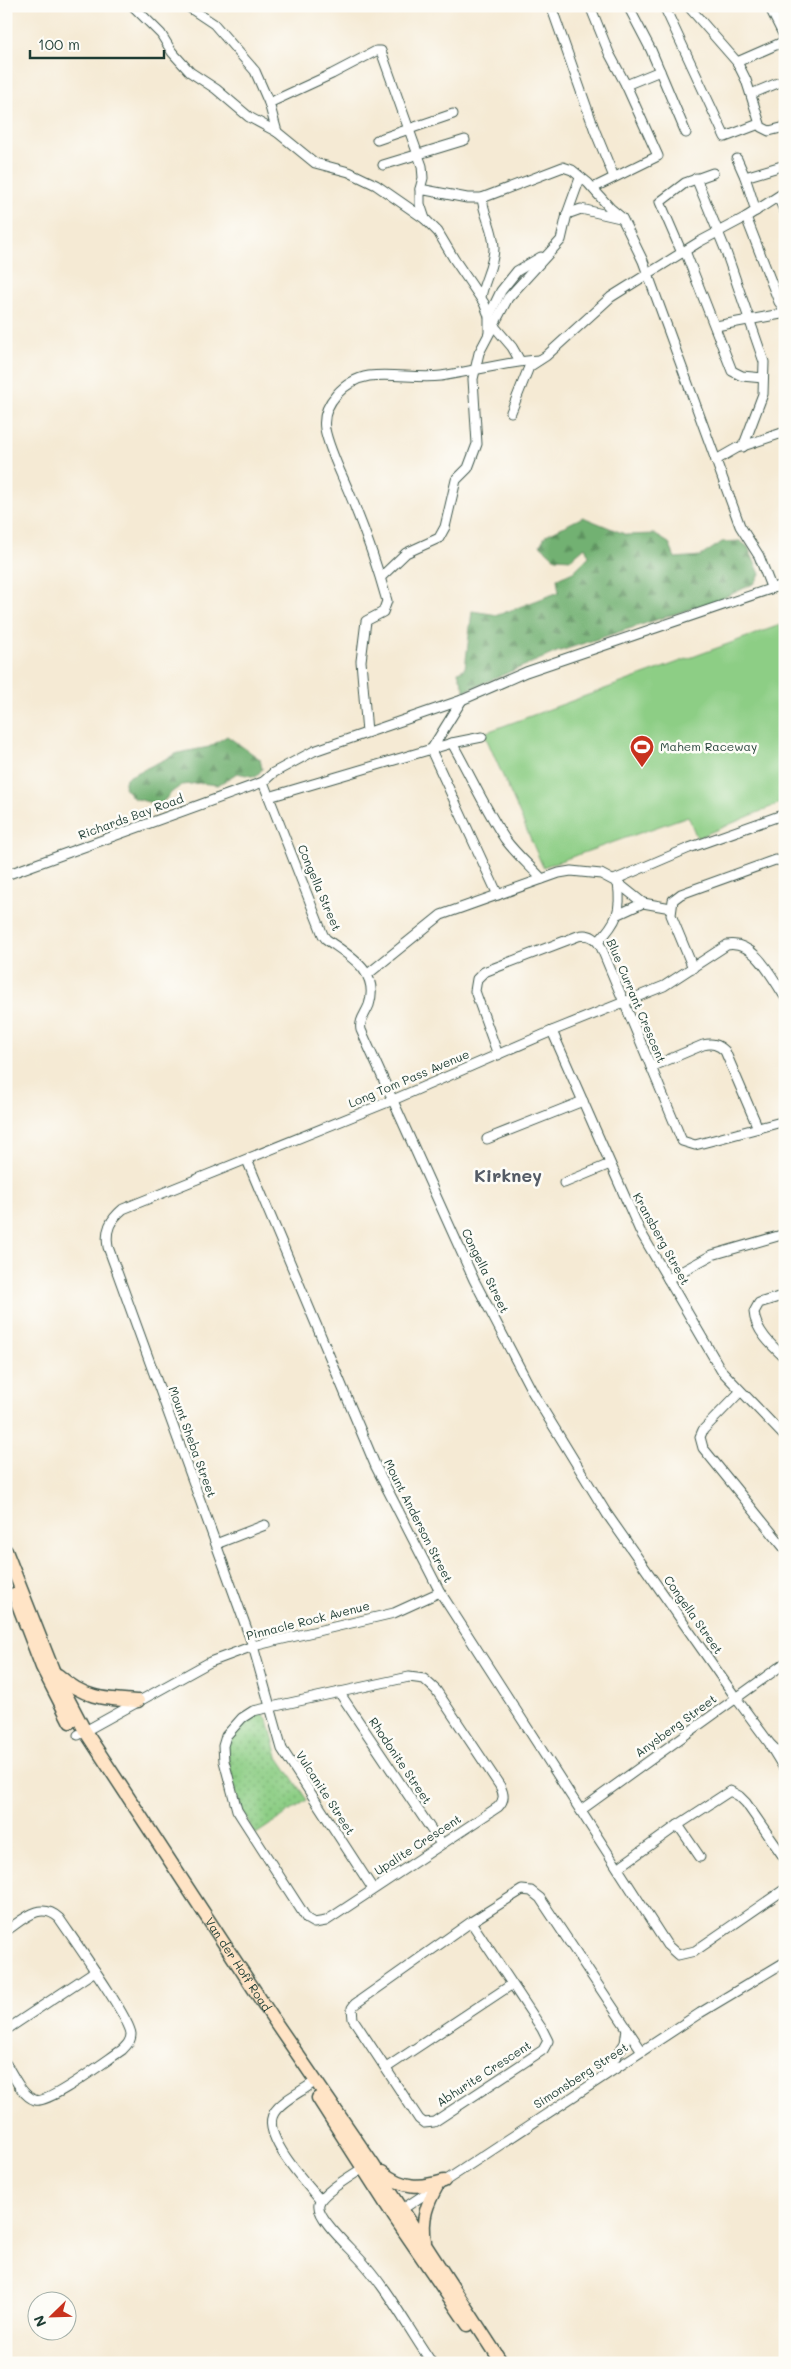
<svg xmlns="http://www.w3.org/2000/svg" width="791" height="2369" font-family="Mali,sans-serif">
<style>
.green{fill:url(#green-dots);stroke:#56865c}
.forest{fill:url(#forest-firs);stroke:#487753}
.pitch{fill:#8dce85;stroke:#56865c}
.lines{fill:none;stroke-linecap:round;stroke-linejoin:round}
.street-casing{stroke:#3f574c;stroke-width:11}
.secondary-casing{stroke:#3f574c;stroke-width:15}
.street{stroke:#fff;stroke-width:9}
.secondary{stroke:#ffe4c6;stroke-width:12}
.labels{text-anchor:middle;stroke-width:5;stroke-linejoin:round;paint-order:stroke}
.poi-label{font-size:12px;fill:#1f3d34;stroke:#fdfcf7;text-anchor:start}
.street-label{font-size:12px;fill:#1f3d34;stroke:#fdfcf7}
.district-label{font-size:18px;font-weight:bold;fill:#555c66;stroke:#fdfcf7}
</style>
<defs>
<pattern id="green-dots" width="8" height="8" patternUnits="userSpaceOnUse" patternTransform="scale(1.25)"><rect width="8" height="8" fill="#8dce85"/><path d="M2 2h.1M6 6h.1" fill="none" stroke="#73a86e" stroke-width="1.8" stroke-linecap="round"/></pattern>
<pattern id="forest-firs" width="22" height="20" patternUnits="userSpaceOnUse" patternTransform="scale(1.25)"><rect width="22" height="20" fill="#72b172"/><path d="M5 1l3.5 6h-7zM16 11l3.5 6h-7z" fill="#5d915e"/></pattern>
</defs>
<rect width="100%" height="100%" fill="#fdfcf7"/>
<filter id="ink" filterUnits="userSpaceOnUse"><feTurbulence type="fractalNoise" baseFrequency=".02" numOctaves="2"/><feDisplacementMap in="SourceGraphic" scale="10" xChannelSelector="R" yChannelSelector="G"/><feConvolveMatrix kernelMatrix="1 2 1 2 8 2 1 2 1" color-interpolation-filters="sRGB"/></filter>
<filter id="wash" filterUnits="userSpaceOnUse"><feTurbulence type="fractalNoise" baseFrequency=".0096" numOctaves="4" result="noise"/><feDisplacementMap in="SourceGraphic" scale="20" xChannelSelector="R" yChannelSelector="G"/><feGaussianBlur stdDeviation="1.12" result="paint"/><feColorMatrix in="noise" values="0 0 0 0 0 0 0 0 0 0 0 0 0 0 0 0 0 1.4 0 .05"/><feComposite in="paint" operator="in"/></filter>
<g filter="url(#wash)">
<rect width="100%" height="100%" fill="#f5ead4"/>
<path class="green" d="M 255,1714 L 263,1714 L 268,1720 L 278,1757 L 307,1800 L 256,1834 C 236,1806 229,1775 227,1741 L 239,1725 Z"/>
<g class="forest">
<path d="M 583,517 L 627,535 L 654,534 L 669,543 L 675,558 L 701,556 L 722,542 L 740,541 L 748,547 L 760,574 L 755,583 L 721,599 L 557,652 L 465,691 L 458,672 L 465,668 L 472,611 L 498,615 L 559,592 L 557,579 L 573,572 L 589,556 L 585,547 L 571,559 L 555,558 L 540,545 L 546,535 Z"/>
<path d="M 227,736 L 260,759 L 262,769 L 256,777 L 237,773 L 218,785 L 200,783 L 182,785 L 172,792 L 160,805 L 133,798 L 124,787 L 126,778 L 178,753 L 209,747 Z"/>
</g>
<path class="pitch" d="M 780,625 L 785,637 L 785,801 L 697,838 L 688,816 L 543,867 L 484,733 Z"/>
</g>
<g filter="url(#ink)">
<g class="lines">
<defs>
<g id="street">
<path d="M 133,6 L 161,34 L 172,52 L 190,72 L 216,89 L 249,117 L 277,132"/>
<path d="M 187,6 L 214,24 L 255,71 L 269,103 L 277,132 L 315,163 L 349,172 L 376,185 L 425,219 L 420,204 L 420,189 L 467,198 L 482,198 L 563,167 L 572,170 L 588,183 L 610,208 L 622,218 L 643,261 L 740,526 L 759,556 L 771,587"/>
<path d="M 551,6 L 595,131 L 614,177"/>
<path d="M 590,6 L 609,53 L 626,85 L 658,156 L 593,188"/>
<path d="M 628,6 L 651,50 L 686,133"/>
<path d="M 664,6 L 725,137 L 759,124"/>
<path d="M 688,6 L 737,62 L 746,80 L 761,127 L 769,131 L 785,127"/>
<path d="M 769,6 L 785,38"/>
<path d="M 737,62 L 785,41"/>
<path d="M 626,85 L 660,71"/>
<path d="M 751,94 L 785,80"/>
<path d="M 269,103 L 332,74 L 376,51 L 381,51 L 422,166 L 423,178 L 420,189"/>
<path d="M 377,140 L 453,114"/>
<path d="M 737,159 L 745,177"/>
<path d="M 383,165 L 465,140"/>
<path d="M 696,178 L 725,249 L 764,362 L 763,394 L 743,447"/>
<path d="M 778,197 L 785,212"/>
<path d="M 756,211 L 745,177 L 785,165"/>
<path d="M 567,214 L 581,209 L 620,218"/>
<path d="M 746,217 L 779,302 L 782,306 L 785,306"/>
<path d="M 425,219 L 438,232 L 454,259 L 484,303 L 489,316 L 489,333"/>
<path d="M 685,251 L 732,371 L 742,376 L 763,378"/>
<path d="M 682,253 L 660,202 L 685,183 L 713,173"/>
<path d="M 481,297 C 484,280 494,265 494,248 C 494,230 484,216 482,198"/>
<path d="M 489,316 L 501,291 L 517,271 L 541,257"/>
<path d="M 494,326 L 512,347 L 520,361"/>
<path d="M 716,326 L 781,314 L 783,307"/>
<path d="M 511,412 L 529,367 L 546,356 L 611,297 L 699,242 L 746,217 L 785,192"/>
<path d="M 716,460 L 737,448 L 785,432"/>
<path d="M 381,577 L 406,553 L 439,538 L 445,527 L 456,480 L 468,468 L 477,444 L 473,379 L 479,353 L 508,298 L 561,240 L 567,214 L 580,178"/>
<path d="M 462,700 L 431,750 L 498,895"/>
<path d="M 367,732 L 361,661 L 366,621 L 383,612 L 387,601 C 377,565 365,531 351,497 C 343,477 329,450 325,429 C 321,404 345,380 369,376 C 393,373 418,379 441,376 C 474,371 505,362 539,360"/>
<path d="M 452,743 C 470,775 485,808 505,839 C 515,853 530,866 542,879"/>
<path d="M 263,782 L 323,935 L 326,939 C 349,956 380,971 369,1005 C 365,1015 359,1020 361,1030 L 474,1280 L 533,1393 L 607,1514 L 736,1698 L 770,1744 L 785,1759"/>
<path d="M 269,797 L 452,743 L 482,737"/>
<path d="M 6,875 L 263,782 L 273,773 L 314,751 L 462,700 L 526,672 L 785,584"/>
<path d="M 614,880 L 689,848 L 785,814"/>
<path d="M 617,915 L 643,903"/>
<path d="M 598,942 C 617,922 622,911 618,883"/>
<path d="M 693,968 L 671,915 L 673,900 L 681,894 L 775,860 L 785,861"/>
<path d="M 368,974 L 441,915 L 559,873 L 571,871 L 601,874 L 618,883 L 643,903 L 671,908"/>
<path d="M 552,1031 L 640,1231 L 721,1370 L 785,1437"/>
<path d="M 498,1055 L 475,991 L 477,979 L 484,972 L 578,936 C 589,933 596,938 601,947 L 682,1141 L 695,1145 L 785,1121"/>
<path d="M 651,1067 L 703,1045 C 712,1043 718,1044 725,1051 L 758,1128"/>
<path d="M 487,1139 L 583,1101"/>
<path d="M 247,1160 L 376,1467 L 440,1592 L 667,1945 L 678,1955 L 695,1951 L 785,1889"/>
<path d="M 564,1183 L 610,1164"/>
<path d="M 668,1279 L 712,1255 L 785,1234"/>
<path d="M 785,1295 L 759,1303 L 754,1312 C 755,1330 772,1346 785,1358"/>
<path d="M 740,1392 L 703,1430 L 700,1437 L 703,1448 L 785,1549"/>
<path d="M 216,1544 L 265,1525"/>
<path d="M 409,1677 L 424,1679 L 436,1690 L 500,1786 C 504,1794 505,1800 498,1807 L 326,1921 L 314,1923 L 307,1919 L 242,1818 L 237,1810 L 224,1761 L 223,1746 L 226,1736 L 242,1718 L 253,1711 Z"/>
<path d="M 339,1692 L 441,1844"/>
<path d="M 78,1735 L 210,1662 L 253,1646 L 394,1613 L 440,1592"/>
<path d="M 771,1747 L 785,1770"/>
<path d="M 581,1810 L 785,1663"/>
<path d="M 678,1825 L 700,1857"/>
<path d="M 618,1868 L 678,1825 L 730,1791 L 739,1796 L 746,1803 L 785,1859"/>
<path d="M 373,1889 L 282,1749 L 253,1646 L 108,1247 C 105,1230 110,1220 123,1209 L 393,1100 L 552,1031 L 664,986 L 727,945 C 755,940 772,978 785,997"/>
<path d="M 471,1922 L 542,2029 L 548,2041 L 543,2050 L 434,2122 L 424,2123 L 419,2119 L 359,2028 L 353,2019 L 352,2008 L 355,2004 L 471,1922 L 522,1890 L 531,1891 L 540,1898 L 642,2051"/>
<path d="M 6,1931 C 24,1919 40,1901 59,1918 C 71,1936 130,2018 131,2034 C 131,2041 127,2045 122,2050 C 108,2059 48,2105 35,2100 C 22,2096 13,2075 6,2064"/>
<path d="M 6,2030 L 95,1971"/>
<path d="M 386,2068 L 511,1985"/>
<path d="M 606,2071 L 625,2043 L 627,2028"/>
<path d="M 310,2085 C 299,2093 281,2101 274,2113 C 260,2135 307,2184 320,2200"/>
<path d="M 363,2168 C 353,2175 321,2193 319,2204 C 316,2217 348,2246 357,2256 C 387,2287 407,2327 432,2363"/>
<path d="M 398,2212 L 700,2013 L 785,1962"/>
</g>
<g id="secondary">
<path id="s1" d="M 6,1551 L 53,1670 L 85,1731 L 274,2020 L 374,2166 L 502,2363"/>
<path d="M 14,1594 L 42,1667 L 70,1722"/>
<path d="M 58,1675 C 85,1699 104,1699 138,1701"/>
<path d="M 318,2098 L 393,2215 L 468,2325"/>
<path d="M 382,2172 C 403,2189 420,2188 444,2181"/>
<path d="M 425,2241 C 421,2218 427,2204 438,2184"/>
</g>
</defs>
<use href="#street" class="street-casing"/>
<use href="#secondary" class="secondary-casing"/>
<use href="#street" class="street"/>
<use href="#secondary" class="secondary"/>
</g>
</g>
<defs>
<symbol id="stadium-pin" viewBox="-11 -11 22 30"><path d="M0 17L-7.5 6A9.5 9.5 0 1 1 7.5 6Z" fill="#c8321e" stroke="#fdfcf7"/><path d="M0-5a6.5 5 0 1 0 0 10a6.5 5 0 1 0 0-10ZM-3.5-1.8h7v3.6h-7Z" fill="#fff"/></symbol>
</defs>
<g fill-rule="evenodd">
<use href="#stadium-pin" x="628" y="733" width="28" height="38"/>
</g>
<g class="labels">
<g class="poi-label">
<text x="660" y="751">Mahem Raceway</text>
</g>
<g class="street-label">
<text transform="translate(131 817) rotate(-20)" y="4">Richards Bay Road</text>
<text transform="translate(319 888) rotate(67)" y="4">Congella Street</text>
<text transform="translate(636 1001) rotate(67)" y="4">Blue Currant Crescent</text>
<text transform="translate(409 1079) rotate(-23)" y="4">Long Tom Pass Avenue</text>
<text transform="translate(661 1239) rotate(61)" y="4">Kransberg Street</text>
<text transform="translate(485 1271) rotate(64)" y="4">Congella Street</text>
<text transform="translate(192 1442) rotate(70)" y="4">Mount Sheba Street</text>
<text transform="translate(418 1521) rotate(63)" y="4">Mount Anderson Street</text>
<text transform="translate(693 1615) rotate(55)" y="4">Congella Street</text>
<text transform="translate(308 1621) rotate(-14)" y="4">Pinnacle Rock Avenue</text>
<text transform="translate(676 1726) rotate(-36)" y="4">Anysberg Street</text>
<text transform="translate(400 1761) rotate(56)" y="4">Rhodonite Street</text>
<text transform="translate(325 1793) rotate(57)" y="4">Vulcanite Street</text>
<text transform="translate(418 1845) rotate(-33)" y="4">Upalite Crescent</text>
<text dy="4" stroke="none"><textPath href="#s1" startOffset="476">Van der Hoff Road</textPath></text>
<text transform="translate(484 2074) rotate(-33)" y="4">Abhurite Crescent</text>
<text transform="translate(581 2076) rotate(-33)" y="4">Simonsberg Street</text>
</g>
<g class="district-label">
<text x="508" y="1182">Kirkney</text>
</g>
</g>
<rect width="791" height="2369" fill="none" stroke="#fdfcf7" stroke-width="25"/>
<g transform="translate(52 2316) rotate(247)"><circle r="24" fill="#fdfcf7" stroke="#a4b0a9"/>
<path d="M0-4L9 19L0 12L-9 19Z" fill="#c8321e"/>
<text y="-8" font-size="14" font-weight="bold" text-anchor="middle" fill="#1f3d34">N</text>
</g>
<path d="M30 50v8h134v-8" fill="none" stroke="#1f3d34" stroke-width="2.5"/>
<text x="38" y="50" font-size="15" fill="#1f3d34" stroke="#fdfcf7" stroke-width="4" paint-order="stroke">100 m</text>
</svg>
